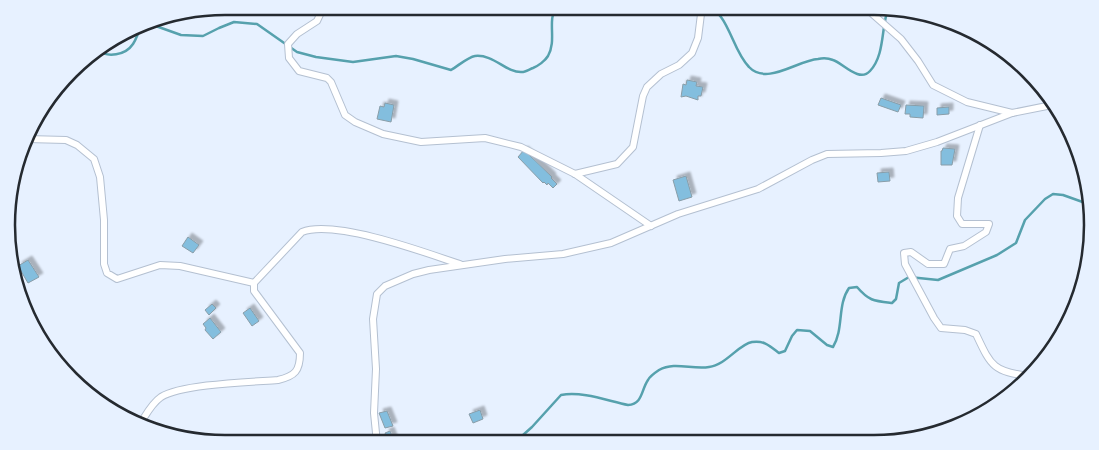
<svg xmlns="http://www.w3.org/2000/svg" width="1099" height="450" font-family="'DM Sans',sans-serif">
<style>
.lines{fill:none;stroke-linecap:round;stroke-linejoin:round}
.stream{stroke:#56a1ad;stroke-width:2.5}
.building{fill:#83bede;stroke:#899da8;filter:url(#shadow)}
.minor-casing{stroke:#b4c0d1;stroke-width:8}
.minor{stroke:#fff;stroke-width:6}
.rim{fill:none;stroke:#252a30;stroke-width:2.5}
</style>
<defs>
<filter id="shadow"><feDropShadow dx="4" dy="-4" stdDeviation="1" flood-color="#0004"/></filter>
</defs>
<rect width="100%" height="100%" fill="#e7f1ff"/>
<g class="lines">
<g class="stream">
<path d="M 607,6 C 627,18 639,13 661,6"/>
<path d="M 710,6 C 713,10 718,13 721,17 C 732,32 736,54 749,67 C 767,86 798,60 818,59 C 823,58 828,58 833,60 C 843,63 859,83 870,71 C 885,55 881,28 888,9"/>
<path d="M 97,51 C 108,57 125,56 133,44 C 137,38 138,32 142,26 L 153,25 L 181,35 L 203,36 L 219,28 L 234,22 L 257,24 L 297,52 L 316,57 L 353,62 L 396,56 L 413,59 L 451,70 C 458,66 468,57 475,56 C 494,54 506,73 522,72 C 525,72 530,69 533,68 C 538,66 545,61 548,56 C 557,40 547,22 556,6"/>
<path d="M 514,443 L 532,427 L 561,395 C 583,391 608,401 628,405 C 643,404 641,390 648,380 C 650,376 656,372 659,370 C 675,361 692,370 709,367 C 726,365 739,344 752,342 C 764,340 770,346 779,353 L 785,351 L 792,336 L 797,330 L 810,331 L 827,345 L 833,347 C 844,329 837,305 849,288 L 857,287 C 869,301 874,301 892,303 L 896,299 L 899,283 L 909,277 L 938,280 L 997,255 L 1016,243 L 1025,220 L 1045,199 L 1053,194 L 1063,195 L 1091,205"/>
</g>
</g>
<g class="building">
<path d="M 687,80 L 697,82 L 696,86 L 703,87 L 701,96 L 698,96 L 698,100 L 686,96 L 681,97 L 683,84 L 686,85 Z"/>
<path d="M 881,98 L 901,105 L 898,112 L 878,105 Z"/>
<path d="M 385,103 L 394,105 L 391,122 L 377,119 L 380,106 L 384,107 Z"/>
<path d="M 906,105 L 924,106 L 923,118 L 910,117 L 910,114 L 905,114 Z"/>
<path d="M 949,107 L 949,114 L 937,115 L 937,108 Z"/>
<path d="M 943,148 L 955,149 L 952,165 L 941,165 L 941,151 L 942,151 Z"/>
<path d="M 524,150 L 552,177 L 551,178 L 557,184 L 553,188 L 548,183 L 547,185 L 544,182 L 543,183 L 518,157 Z"/>
<path d="M 889,172 L 890,181 L 878,182 L 877,173 Z"/>
<path d="M 686,176 L 692,197 L 679,201 L 673,180 Z"/>
<path d="M 188,237 L 199,245 L 193,253 L 182,246 Z"/>
<path d="M 28,260 L 39,277 L 28,283 L 18,266 Z"/>
<path d="M 212,304 L 216,308 L 209,315 L 205,310 Z"/>
<path d="M 250,308 L 259,321 L 252,326 L 243,313 Z"/>
<path d="M 210,318 L 221,332 L 213,339 L 205,330 L 206,328 L 203,324 Z"/>
<path d="M 480,410 L 483,419 L 473,423 L 469,414 Z"/>
<path d="M 387,411 L 393,426 L 385,428 L 379,413 Z"/>
<path d="M 390,431 L 394,441 L 389,443 L 385,433 Z"/>
</g>
<g class="lines">
<defs>
<g id="minor">
<path d="M 324,6 L 317,21 L 297,34 L 288,44 L 289,58 L 299,71 L 327,78 L 331,82 L 345,115 L 355,122 L 383,134 L 421,142 L 485,138 L 521,147 L 575,174 L 651,226"/>
<path d="M 867,6 L 869,11 L 901,39 L 918,61 L 933,85 L 967,102 L 1012,113"/>
<path d="M 980,125 L 958,198 L 957,216 L 962,224 L 989,224 L 986,232 L 964,246 L 950,249 L 944,264 L 928,264 L 911,252 L 904,253 L 905,264 L 934,318 L 941,328 L 965,330 L 976,334 C 991,366 993,372 1030,376"/>
<path d="M 27,139 L 66,140 L 77,145 L 94,159 L 100,177 L 104,220 L 104,264 L 107,273 L 117,279 L 160,265 L 180,266 L 254,283"/>
<path d="M 575,174 L 617,164 L 633,147 L 643,96 L 647,87 L 661,74 L 679,65 L 692,53 L 698,38 L 702,6"/>
<path d="M 254,283 L 302,232 C 335,219 427,253 462,265"/>
<path d="M 140,424 C 146,415 151,404 161,397 C 182,384 251,382 278,380 C 295,376 300,371 300,353 L 254,291 L 254,283"/>
<path d="M 377,443 L 374,413 L 376,369 L 373,319 L 377,294 L 385,286 L 413,274 L 429,270 L 505,259 L 563,254 L 611,243 L 678,214 L 758,189 L 812,160 L 827,154 L 881,153 L 906,151 L 937,142 L 1012,113 L 1052,105"/>
</g>
</defs>
<use href="#minor" class="minor-casing"/>
<use href="#minor" class="minor"/>
</g>
<path d="M0 0H1099V450H0ZM225 15H874A210 210 0 0 1 1084 225V225A210 210 0 0 1 874 435H225A210 210 0 0 1 15 225V225A210 210 0 0 1 225 15Z" fill="#e7f1ff" fill-rule="evenodd"/>
<path class="rim" d="M225 15H874A210 210 0 0 1 1084 225V225A210 210 0 0 1 874 435H225A210 210 0 0 1 15 225V225A210 210 0 0 1 225 15Z"/>
</svg>
